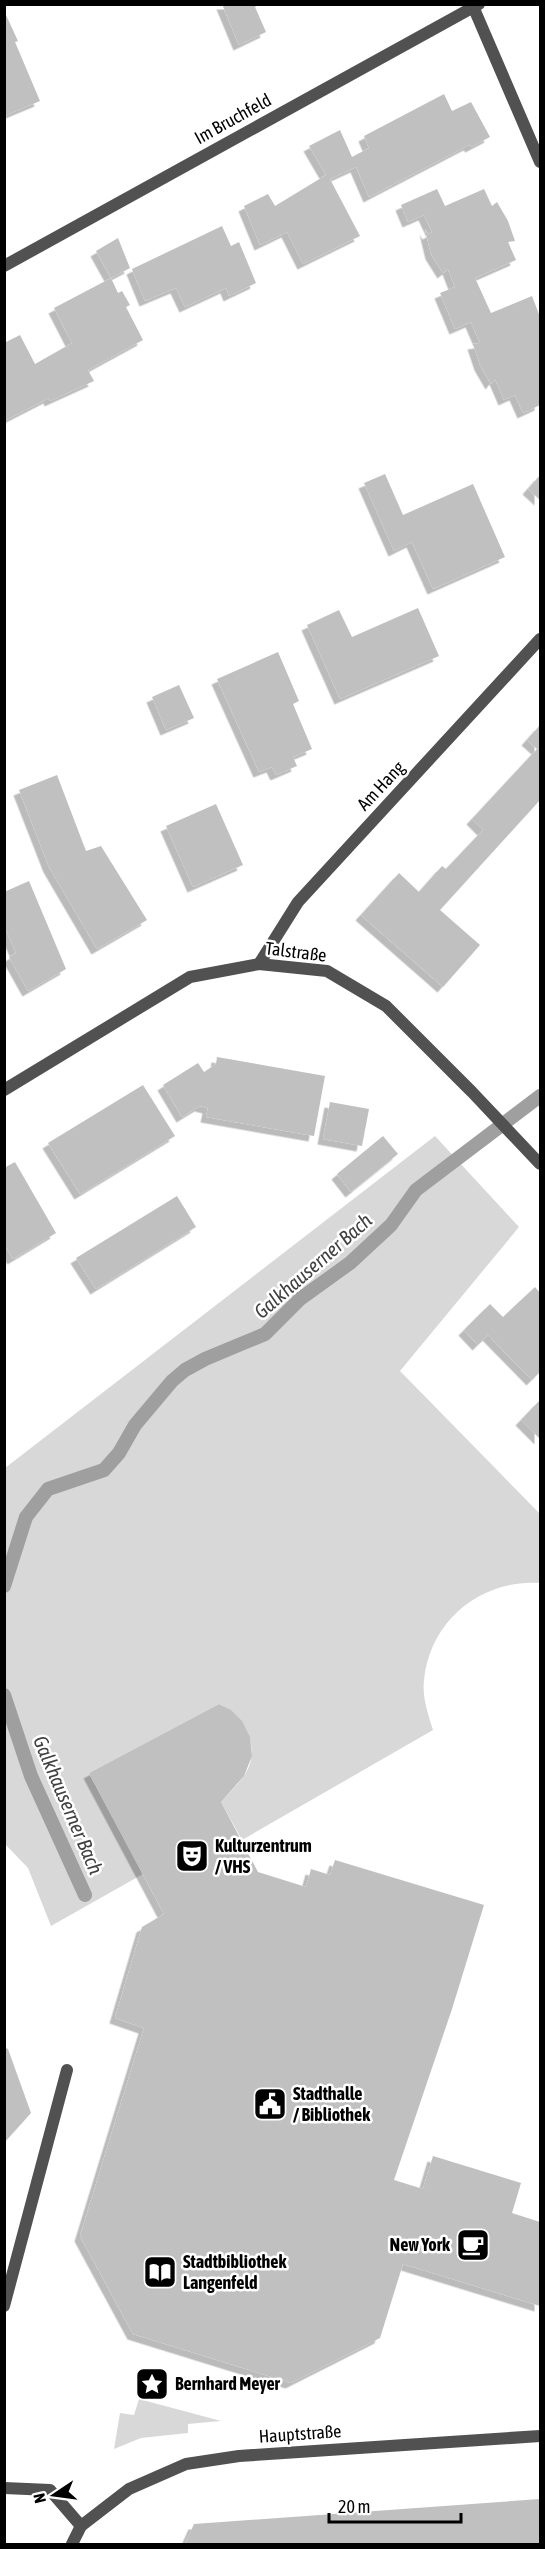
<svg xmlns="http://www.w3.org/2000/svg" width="545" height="2549" font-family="'Asap Condensed',sans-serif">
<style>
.green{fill:#d8d8d8}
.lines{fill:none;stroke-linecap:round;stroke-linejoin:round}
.stream{stroke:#9f9f9f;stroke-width:14}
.building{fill:#c0c0c0;filter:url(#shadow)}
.street{stroke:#515151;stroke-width:12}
.labels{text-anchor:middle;stroke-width:5;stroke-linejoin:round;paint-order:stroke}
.street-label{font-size:18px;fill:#000;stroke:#fff}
.poi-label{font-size:18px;font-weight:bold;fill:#000;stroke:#fff;text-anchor:start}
.water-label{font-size:20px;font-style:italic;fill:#404040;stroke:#fff}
</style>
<defs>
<filter id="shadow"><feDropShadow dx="-5.5" dy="5.5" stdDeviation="0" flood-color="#0004"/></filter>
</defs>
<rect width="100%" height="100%" fill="#fff"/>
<g class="green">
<path d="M 435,1136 L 519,1227 L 400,1371 L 540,1514 L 540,1580 L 538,1583 C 480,1580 430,1621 424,1680 C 422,1697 428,1714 433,1730 L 242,1840 L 221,1802 C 228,1794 237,1786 243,1777 C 263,1750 246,1717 219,1704 L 89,1773 L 143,1874 L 51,1926 L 28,1868 L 5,1844 L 5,1468 Z"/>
<path d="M 139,2399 L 221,2421 L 188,2424 L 188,2433 L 141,2438 L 114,2449 L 120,2413 L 134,2415 Z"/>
</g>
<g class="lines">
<g class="stream">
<path d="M 4,1586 L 26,1517 L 48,1489 L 104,1470 L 119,1453 L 135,1425 L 172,1381 L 185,1370 L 205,1359 L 265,1334 L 300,1299 L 350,1263 L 391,1225 L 416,1190 L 540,1096"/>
<path d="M 4,1695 L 31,1776 L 85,1895"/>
</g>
</g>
<g class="building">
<path d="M 222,4 L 260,4 L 255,7 L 266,32 L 239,45 Z"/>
<path d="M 6,15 L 18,41 L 15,42 L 40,101 L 4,116 L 4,16 Z"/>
<path d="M 444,94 L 452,111 L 471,102 L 490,137 L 471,147 L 469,145 L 369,197 L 356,167 L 330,179 L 360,236 L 303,264 L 287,232 L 260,245 L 244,206 L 268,194 L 275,206 L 326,175 L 309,146 L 340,130 L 352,157 L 369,148 L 364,136 Z"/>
<path d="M 437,189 L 445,206 L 484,189 L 492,206 L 497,202 L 508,221 L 515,241 L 508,242 L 516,260 L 475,278 L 491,313 L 532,296 L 540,317 L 540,405 L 523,413 L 515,395 L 504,400 L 495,379 L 491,384 L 480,365 L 473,344 L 480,343 L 471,322 L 455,329 L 440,293 L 455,287 L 448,269 L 443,273 L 431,254 L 425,229 L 428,234 L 432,232 L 424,215 L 408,222 L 401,205 Z"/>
<path d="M 222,226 L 231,246 L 239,242 L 256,283 L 229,296 L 226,288 L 185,307 L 176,288 L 145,301 L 132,269 Z"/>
<path d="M 118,238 L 130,268 L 111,278 L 118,293 L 122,291 L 130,305 L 126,307 L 143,340 L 88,370 L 94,381 L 50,401 L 49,398 L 4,421 L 4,343 L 20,335 L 35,364 L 72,343 L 54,308 L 111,278 L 96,251 Z"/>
<path d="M 385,474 L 403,515 L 473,484 L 505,557 L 433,589 L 412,542 L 394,551 L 364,483 Z"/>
<path d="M 540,475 L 540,500 L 528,489 Z"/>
<path d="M 418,608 L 439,656 L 340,699 L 307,625 L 339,610 L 352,637 Z"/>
<path d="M 278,652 L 299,701 L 293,704 L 312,749 L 293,757 L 297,766 L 276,775 L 272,767 L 259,772 L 217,679 Z"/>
<path d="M 179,685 L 194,718 L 166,730 L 152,697 Z"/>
<path d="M 540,725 L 540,800 L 440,910 L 480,945 L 443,987 L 361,915 L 399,873 L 419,892 L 442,866 L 446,869 L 483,830 L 472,819 L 537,749 L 527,740 Z"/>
<path d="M 57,775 L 86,851 L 101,846 L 147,920 L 97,949 L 49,867 L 19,790 Z"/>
<path d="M 216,804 L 243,865 L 193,887 L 166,826 Z"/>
<path d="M 29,881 L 66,969 L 28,991 L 9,957 L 16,953 L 4,925 L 4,892 Z"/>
<path d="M 217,1057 L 325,1076 L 314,1136 L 206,1117 L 208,1108 L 200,1106 L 182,1117 L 163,1085 L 198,1063 L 204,1072 L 216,1064 Z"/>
<path d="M 143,1085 L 175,1136 L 80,1194 L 48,1143 Z"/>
<path d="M 330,1102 L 369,1109 L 362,1146 L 323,1139 Z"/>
<path d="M 383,1136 L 398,1154 L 351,1192 L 337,1174 Z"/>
<path d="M 15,1162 L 56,1233 L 13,1259 L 4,1244 L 4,1168 Z"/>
<path d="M 177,1196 L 196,1227 L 96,1289 L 76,1258 Z"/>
<path d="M 535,1287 L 540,1293 L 540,1372 L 532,1380 L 488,1335 L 478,1345 L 464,1330 L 490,1304 L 503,1317 Z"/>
<path d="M 540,1400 L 540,1439 L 521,1420 Z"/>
<path d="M 219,1704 L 231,1710 L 242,1721 L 250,1737 L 252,1756 L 244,1776 L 221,1802 L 258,1872 L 306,1887 L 311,1869 L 330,1875 L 335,1860 L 484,1905 L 452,2009 L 394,2180 L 423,2189 L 433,2156 L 521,2183 L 512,2213 L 540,2222 L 540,2306 L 403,2264 L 380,2338 L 291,2383 L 133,2334 L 80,2236 L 144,2028 L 115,2018 L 142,1927 L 164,1914 L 89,1773 Z"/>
<path d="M 4,2047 L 8,2049 L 31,2113 L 4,2143 Z"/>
<path d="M 540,2499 L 540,2544 L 185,2544 L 194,2524 Z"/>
</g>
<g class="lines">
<g class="street">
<path d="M 472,4 L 540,162"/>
<path d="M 4,266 L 479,4"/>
<path d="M 259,964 L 298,902 L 540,639"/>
<path d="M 4,1090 L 190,977 L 259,964 L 327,971 L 386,1006 L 472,1092 L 540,1164"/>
<path d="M 4,2306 L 67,2070"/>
<path d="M 4,2488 L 50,2490 L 81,2526"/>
<path d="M 72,2544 L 81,2526 L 129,2489 L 186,2464 L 239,2456 L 540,2436"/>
</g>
</g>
<defs>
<symbol id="theatre-square" viewBox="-11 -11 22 22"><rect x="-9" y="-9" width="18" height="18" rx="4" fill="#000" stroke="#fff"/><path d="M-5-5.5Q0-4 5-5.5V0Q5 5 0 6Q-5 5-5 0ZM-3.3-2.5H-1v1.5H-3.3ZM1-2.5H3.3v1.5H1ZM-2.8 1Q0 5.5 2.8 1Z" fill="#fff"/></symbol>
<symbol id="civic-square" viewBox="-11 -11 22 22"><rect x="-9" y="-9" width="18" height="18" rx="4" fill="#000" stroke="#fff"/><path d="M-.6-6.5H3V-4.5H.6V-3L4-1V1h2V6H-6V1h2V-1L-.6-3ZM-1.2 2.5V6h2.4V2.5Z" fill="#fff"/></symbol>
<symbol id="cafe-square" viewBox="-11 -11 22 22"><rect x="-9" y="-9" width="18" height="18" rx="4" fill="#000" stroke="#fff"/><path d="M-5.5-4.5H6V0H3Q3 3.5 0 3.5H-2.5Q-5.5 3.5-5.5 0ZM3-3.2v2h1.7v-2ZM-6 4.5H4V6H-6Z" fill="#fff"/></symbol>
<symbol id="library-square" viewBox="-11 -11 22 22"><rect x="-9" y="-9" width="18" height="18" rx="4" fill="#000" stroke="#fff"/><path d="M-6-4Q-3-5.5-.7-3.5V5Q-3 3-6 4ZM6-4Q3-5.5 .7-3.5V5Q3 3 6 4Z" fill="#fff"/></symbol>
<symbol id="sight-square" viewBox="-11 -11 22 22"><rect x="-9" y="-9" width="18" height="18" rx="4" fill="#000" stroke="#fff"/><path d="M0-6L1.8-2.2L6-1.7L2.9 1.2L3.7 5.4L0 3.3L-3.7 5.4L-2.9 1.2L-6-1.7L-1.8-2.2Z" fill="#fff"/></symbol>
</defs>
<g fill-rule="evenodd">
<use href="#theatre-square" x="173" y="1837" width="38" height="38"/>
<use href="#civic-square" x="251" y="2085" width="38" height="38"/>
<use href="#cafe-square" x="454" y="2226" width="38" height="38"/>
<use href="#library-square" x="141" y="2253" width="38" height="38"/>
<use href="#sight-square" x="133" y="2365" width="38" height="38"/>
</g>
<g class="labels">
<g class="street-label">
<text transform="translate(233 119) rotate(-29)" y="6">Im Bruchfeld</text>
<text transform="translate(381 786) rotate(-47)" y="6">Am Hang</text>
<text transform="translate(296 952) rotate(7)" y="6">Talstraße</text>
<text transform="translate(300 2434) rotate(-4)" y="6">Hauptstraße</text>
</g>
<g class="poi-label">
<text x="215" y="1852">Kulturzentrum<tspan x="215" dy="21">/ VHS</tspan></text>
<text x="293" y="2100">Stadthalle<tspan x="293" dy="21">/ Bibliothek</tspan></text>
<text x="450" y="2251" text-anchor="end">New York</text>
<text x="183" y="2268">Stadtbibliothek<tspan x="183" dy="21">Langenfeld</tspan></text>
<text x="175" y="2390">Bernhard Meyer</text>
</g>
<g class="water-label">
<text transform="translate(313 1266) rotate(-41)" y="7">Galkhauserner Bach</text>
<text transform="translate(68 1805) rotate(67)" y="7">Galkhauserner Bach</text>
</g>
</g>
<rect width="545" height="2549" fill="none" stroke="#000000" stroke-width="12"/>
<g transform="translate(54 2495) rotate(257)" stroke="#ffffff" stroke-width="4.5" paint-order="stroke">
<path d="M0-4.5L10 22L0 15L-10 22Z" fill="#000000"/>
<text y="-9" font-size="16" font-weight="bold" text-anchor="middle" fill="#000000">N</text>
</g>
<path d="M329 2513v9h132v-9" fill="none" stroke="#000000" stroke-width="3"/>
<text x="338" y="2513" font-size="18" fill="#000000" stroke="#ffffff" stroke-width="4.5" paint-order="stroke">20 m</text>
</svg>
